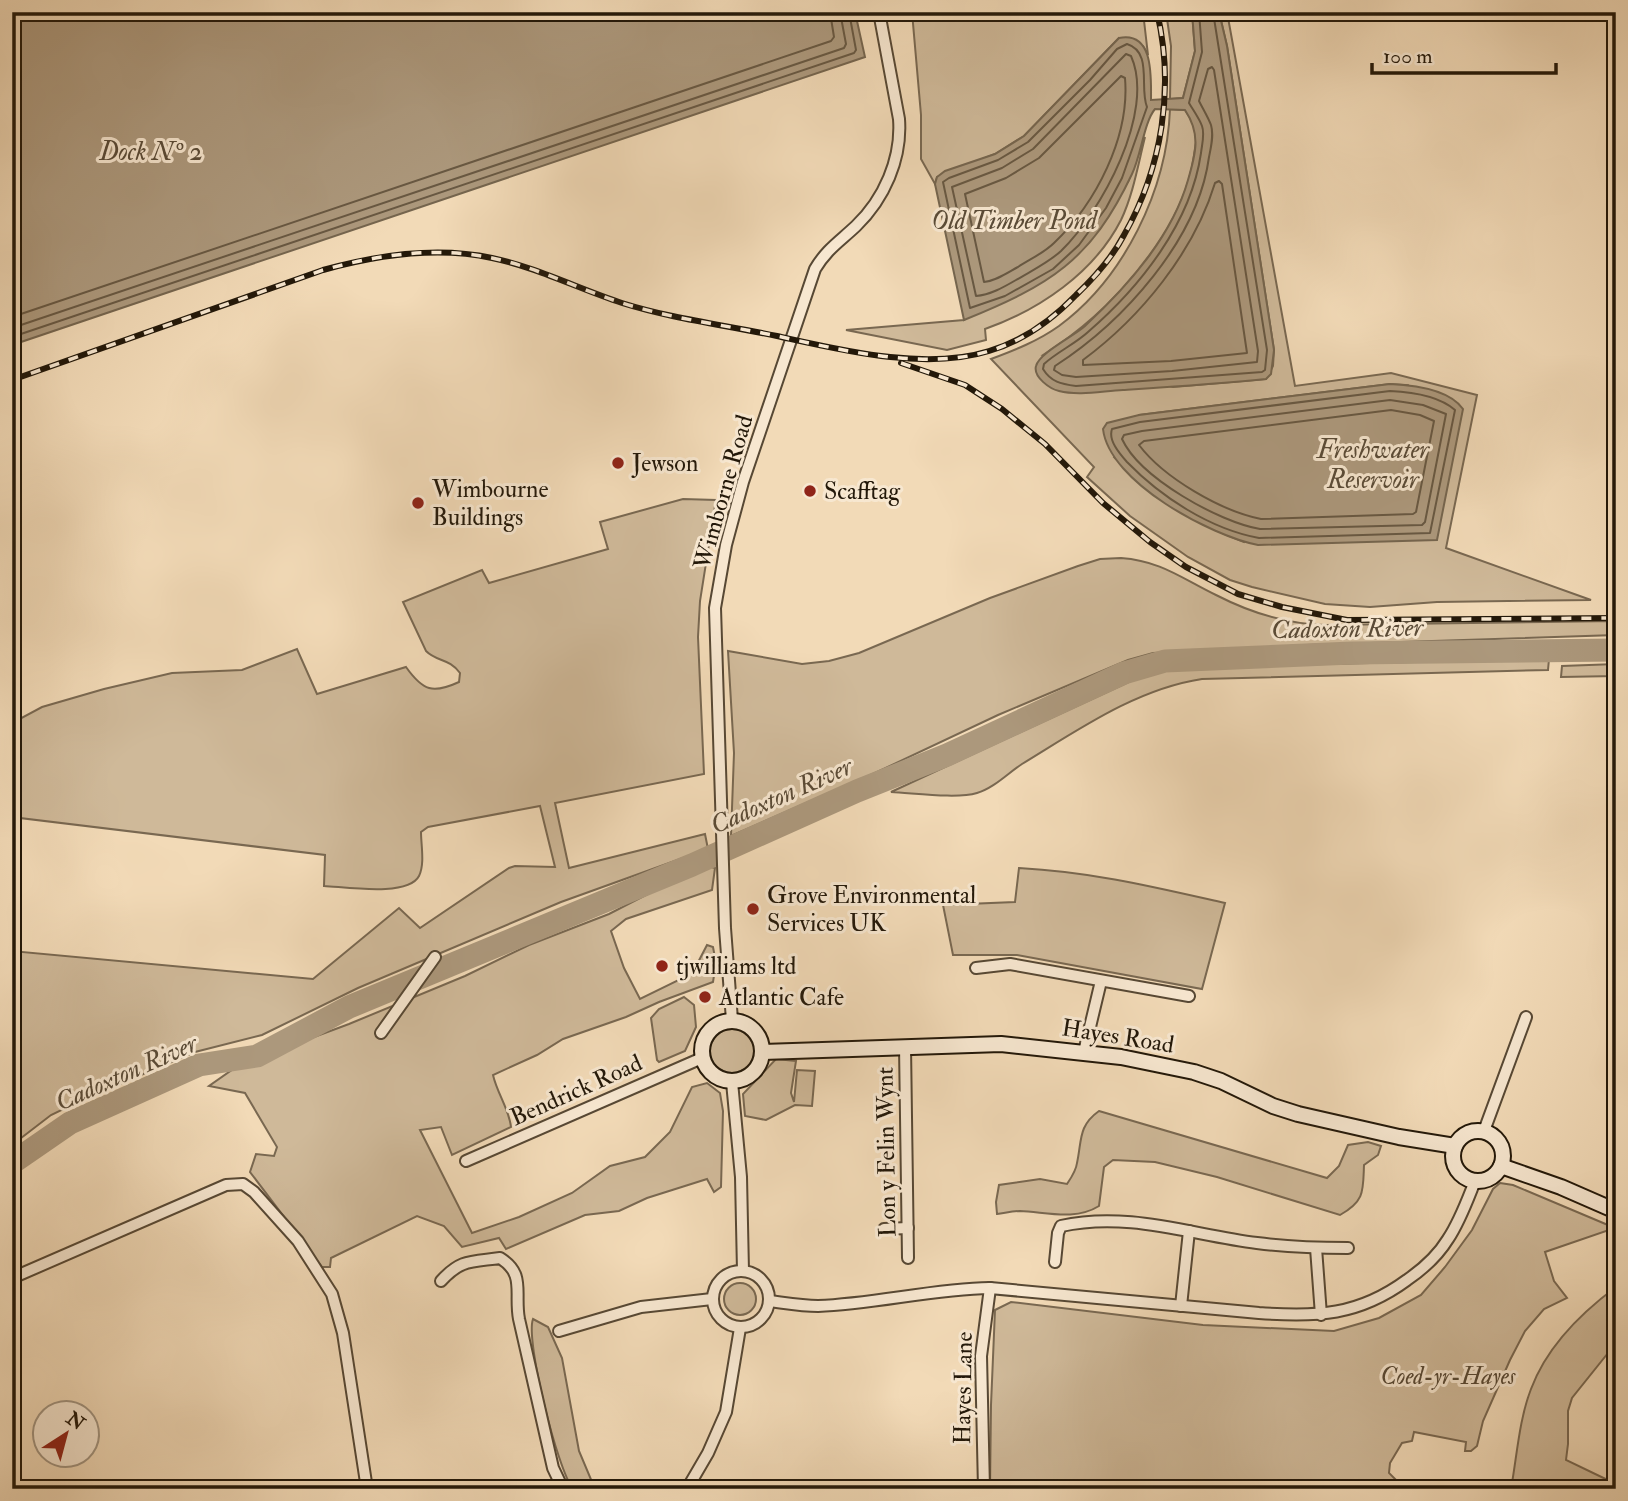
<svg xmlns="http://www.w3.org/2000/svg" width="1628" height="1501" font-family="'IM FELL Double Pica',serif">
<style>
.green{fill:#cfb999;stroke:#796851;stroke-width:2;fill-rule:evenodd}
.water{fill:#ac987c;stroke:#75654e;stroke-width:2}
.lines{fill:none;stroke-linecap:round;stroke-linejoin:round}
.shore{stroke:#685842;stroke-width:2}
.river{stroke:#ac987c;stroke-width:23}
.street-casing{stroke:#574834;stroke-width:14}
.secondary-casing{stroke:#231809;stroke-width:18}
.street{stroke:#f7e7d0;stroke-width:10}
.secondary{stroke:#f7e7d0;stroke-width:14}
.rail-casing{stroke:#231809;stroke-width:6}
.rail{stroke:#f7e7d0;stroke-width:3.5;stroke-dasharray:10;stroke-linecap:butt}
.poi-dot{fill:#8f2418;stroke:#f7e7d0;stroke-width:2.5}
.labels{text-anchor:middle;stroke-width:6;stroke-linejoin:round;paint-order:stroke}
.poi-label{font-size:24px;fill:#231809;stroke:#f7e7d0;text-anchor:start}
.street-label{font-size:24px;fill:#231809;stroke:#f7e7d0}
.park-label{font-size:24px;font-style:italic;fill:#574834;stroke:#f7e7d0}
.water-label{font-size:26px;font-style:italic;fill:#5a4b37;stroke:#f7e7d0}
</style>
<rect width="100%" height="100%" fill="#f2dab7"/>
<filter id="stains"><feTurbulence type="fractalNoise" baseFrequency=".00286" numOctaves="4"/><feColorMatrix values="0 0 0 0 .2 0 0 0 0 .09 0 0 0 0 .02 0 0 0 .5 -.17"/></filter>
<radialGradient id="worn" r=".72"><stop offset=".6" stop-color="#630" stop-opacity="0"/><stop offset="1" stop-color="#630" stop-opacity=".3"/></radialGradient>
<g class="green">
<path d="M 912,12 L 1143,12 L 1148,55 L 1143,46 L 1119,38 L 1024,136 L 995,154 L 937,177 L 935,184 L 921,159 L 921,115 Z"/>
<path d="M 1166,12 L 1192,12 L 1195,51 L 1183,98 L 1170,99 L 1171,46 Z"/>
<path d="M 1219,12 L 1227,12 L 1295,386 L 1391,373 L 1477,395 L 1446,548 L 1591,600 L 1437,602 L 1370,607 L 1325,604 L 1252,587 L 1230,580 L 1188,557 L 1130,516 L 1087,477 L 1094,467 L 991,359 C 1015,350 1038,341 1059,326 C 1124,278 1167,190 1170,109 L 1185,110 C 1188,115 1193,122 1195,128 C 1198,136 1195,147 1194,155 C 1183,235 1108,314 1043,355 L 1173,387 L 1266,379 L 1273,366 L 1274,350 L 1227,46 ZM 1390,384 L 1407,385 L 1244,542 C 1193,523 1151,497 1114,457 L 1139,415 Z"/>
<path d="M 1145,137 C 1138,165 1133,195 1121,220 C 1094,273 1039,310 985,329 L 986,340 L 947,350 L 846,330 L 964,320 L 1128,182 Z"/>
<path d="M 683,499 L 716,500 L 700,601 L 698,637 L 704,774 L 555,803 L 569,868 L 705,834 L 708,849 L 561,902 L 358,988 L 262,1035 L 195,1052 L 80,1101 L 51,1115 L 12,1145 L 12,951 L 313,979 L 399,908 L 420,928 L 509,868 L 515,866 L 555,867 L 540,806 L 428,827 L 421,832 C 421,845 425,864 419,876 C 408,897 346,887 324,886 L 325,855 L 12,817 L 12,723 L 42,707 L 104,689 L 172,673 L 242,670 L 297,649 L 317,694 L 406,667 C 423,691 433,694 459,682 L 460,673 C 449,658 437,662 426,651 L 403,602 L 482,570 L 489,583 L 608,549 L 600,522 Z"/>
<path d="M 1121,558 C 1161,561 1181,578 1216,595 C 1249,612 1288,624 1325,625 L 1616,621 L 1616,635 L 1307,645 L 1153,653 L 1128,660 L 998,715 L 875,773 L 731,836 L 734,753 L 728,651 L 802,664 L 829,661 L 859,653 L 990,598 L 1078,566 L 1100,559 Z"/>
<path d="M 1549,659 L 1548,670 L 1202,679 C 1136,689 1078,730 1022,764 C 1008,773 994,788 977,793 C 957,799 914,793 891,792 L 1133,680 L 1157,672 L 1188,667 Z"/>
<path d="M 1616,664 L 1616,676 L 1561,677 L 1562,666 Z"/>
<path d="M 704,865 L 715,868 L 712,890 L 626,919 L 611,931 L 624,968 L 640,999 L 685,977 L 694,970 L 707,945 L 713,947 L 716,963 L 713,982 L 659,1002 L 626,1017 L 563,1039 L 537,1055 L 493,1075 C 497,1093 509,1109 511,1127 L 452,1155 L 441,1127 L 420,1130 L 472,1233 L 519,1217 L 572,1193 L 610,1166 L 645,1157 L 670,1132 L 692,1087 L 707,1083 L 720,1093 L 723,1111 L 721,1187 L 714,1192 L 707,1179 L 647,1198 L 619,1211 L 585,1215 L 506,1249 L 499,1238 L 462,1247 L 444,1226 L 417,1216 L 331,1258 L 330,1267 L 322,1267 L 250,1172 L 256,1154 L 274,1156 L 277,1147 L 245,1093 L 209,1086 L 239,1065 L 349,1024 L 465,976 L 529,945 L 609,914 Z"/>
<path d="M 1019,868 C 1093,872 1154,887 1225,903 L 1202,989 L 1017,955 L 953,955 L 943,905 L 1015,902 Z"/>
<path d="M 684,997 L 694,1005 L 696,1027 L 685,1051 L 659,1062 L 657,1060 L 651,1018 L 659,1009 Z"/>
<circle cx="732" cy="1051" r="22"/>
<path d="M 776,1059 L 796,1061 L 791,1093 L 794,1102 L 797,1070 L 815,1071 L 812,1106 L 795,1105 L 766,1120 L 745,1116 L 743,1094 Z"/>
<path d="M 1099,1111 L 1327,1178 L 1339,1166 L 1348,1145 L 1368,1142 L 1381,1146 L 1378,1155 L 1364,1165 C 1363,1191 1365,1201 1340,1215 L 1217,1177 L 1155,1162 L 1113,1160 L 1104,1167 L 1099,1206 C 1075,1221 1046,1212 1020,1211 C 1012,1211 1005,1213 997,1214 L 996,1202 L 999,1185 L 1040,1179 L 1067,1184 C 1071,1178 1076,1171 1077,1163 C 1082,1140 1078,1126 1099,1111 Z"/>
<path d="M 1500,1183 L 1513,1185 L 1615,1228 L 1545,1252 L 1554,1281 L 1567,1298 L 1544,1309 L 1525,1331 L 1510,1360 L 1483,1421 L 1477,1446 L 1471,1451 L 1465,1451 L 1466,1442 L 1414,1432 L 1412,1441 L 1402,1443 L 1390,1463 L 1389,1473 L 1397,1481 L 1414,1489 L 990,1489 L 991,1405 L 995,1310 L 1011,1302 L 1203,1325 L 1334,1331 L 1379,1318 L 1421,1295 L 1445,1267 L 1472,1230 L 1493,1189 Z"/>
<circle cx="740" cy="1299" r="16"/>
<path d="M 1616,1287 L 1616,1343 L 1572,1398 L 1568,1411 L 1568,1444 L 1566,1460 L 1616,1484 L 1616,1489 L 1511,1489 C 1517,1456 1519,1420 1531,1389 C 1547,1346 1581,1313 1616,1287 Z"/>
<path d="M 533,1319 L 548,1327 L 562,1358 L 579,1451 L 595,1489 L 573,1489 C 558,1471 525,1340 533,1319 Z"/>
</g>
<g class="water">
<path d="M 27,12 L 855,12 L 865,57 L 12,345 L 12,17 Z"/>
<path d="M 1192,12 L 1219,12 L 1227,46 L 1274,350 L 1271,374 L 1266,379 C 1218,384 1170,387 1123,390 C 1102,391 1079,396 1059,391 C 1050,389 1033,377 1036,366 C 1039,353 1074,336 1085,326 C 1127,287 1172,237 1188,180 C 1196,153 1201,134 1185,110 L 1155,109 C 1144,122 1141,156 1132,174 C 1091,261 1050,285 964,320 L 935,184 L 937,177 L 945,171 L 995,154 L 1024,136 L 1119,38 C 1154,31 1151,77 1151,100 L 1183,98 L 1195,51 Z"/>
<path d="M 1390,384 C 1412,385 1449,389 1463,409 L 1437,540 L 1258,545 C 1211,536 1109,482 1103,429 L 1107,423 L 1139,415 Z"/>
</g>
<g class="lines">
<g class="shore">
<path d="M 1199,12 L 1202,52 L 1189,103 C 1193,110 1199,118 1202,126 C 1205,134 1202,144 1201,153 C 1191,223 1140,287 1088,332 C 1075,344 1057,352 1044,364 L 1043,369 C 1051,382 1061,384 1076,386 L 1262,372 L 1265,370 L 1267,350 L 1213,12"/>
<path d="M 1127,44 C 1153,52 1139,88 1147,107 L 1122,178 L 1106,208 L 1079,245 L 1053,269 L 1005,296 L 970,308 L 943,182 L 949,178 L 998,160 L 1028,142 L 1090,80 L 1117,49 Z"/>
<path d="M 1126,54 L 1131,56 C 1156,112 1101,212 1061,251 C 1048,263 1031,271 1016,280 C 1004,287 990,295 976,296 L 952,187 L 1002,168 L 1033,149 Z"/>
<path d="M 1212,67 L 1214,70 L 1258,351 L 1257,362 L 1172,371 L 1076,377 L 1062,375 L 1054,370 L 1055,366 C 1123,322 1198,240 1209,157 C 1211,147 1214,135 1211,125 C 1208,117 1203,109 1199,101 L 1208,69 Z"/>
<path d="M 1121,76 L 1125,78 C 1130,137 1096,203 1054,243 C 1044,253 1030,259 1018,267 C 1007,273 996,281 984,282 L 965,194 L 1006,178 L 1039,158 Z"/>
<path d="M 1219,181 L 1222,184 L 1247,353 L 1171,361 L 1083,365 L 1083,360 C 1141,317 1194,252 1215,183 Z"/>
<path d="M 12,317 L 831,41 L 834,37 L 830,12"/>
<path d="M 12,328 L 844,48 L 846,44 L 840,12"/>
<path d="M 12,337 L 854,53 L 856,50 L 849,12"/>
<path d="M 1390,391 C 1412,392 1439,396 1455,410 L 1430,533 L 1259,538 C 1210,529 1161,497 1127,462 C 1119,453 1108,440 1112,429 L 1140,422 Z"/>
<path d="M 1390,400 L 1423,405 L 1446,414 L 1425,522 L 1422,525 L 1260,529 C 1219,522 1140,478 1122,439 L 1124,435 L 1142,431 Z"/>
<path d="M 1391,410 L 1420,415 L 1434,421 L 1416,512 L 1413,514 L 1261,519 C 1221,511 1164,478 1139,445 L 1144,441 Z"/>
</g>
<path class="river" d="M 12,1163 L 70,1123 L 199,1065 L 257,1056 L 349,1007 L 692,865 L 857,791 L 947,755 L 1124,673 L 1165,661 L 1352,653 L 1616,650"/>
<defs>
<g id="street">
<path d="M 976,968 L 1010,964 L 1189,996"/>
<path d="M 732,1020 L 725,928 L 715,608 L 726,545 L 743,482 L 815,269 C 827,249 839,242 856,226 C 884,199 902,159 899,119 L 879,12"/>
<path d="M 381,1033 L 435,957"/>
<path d="M 905,1046 L 908,1258"/>
<path d="M 1084,1052 L 1101,981"/>
<path d="M 732,1082 L 741,1177 L 743,1271"/>
<path d="M 1484,1131 L 1526,1017"/>
<path d="M 466,1161 L 702,1058"/>
<path d="M 884,1229 L 908,1228"/>
<path d="M 1316,1248 L 1321,1315"/>
<path d="M 1055,1262 L 1058,1233 L 1061,1226 C 1128,1211 1192,1235 1257,1243 C 1288,1247 1318,1248 1348,1248"/>
<circle cx="741" cy="1299" r="28"/>
<path d="M 12,1278 L 226,1185 L 243,1184 L 254,1192 L 298,1241 L 332,1294 L 343,1333 L 367,1489"/>
<path d="M 441,1281 C 461,1259 471,1262 500,1258 C 526,1274 514,1293 519,1319 L 553,1468 L 563,1489"/>
<path d="M 769,1301 C 785,1303 802,1306 818,1306 C 875,1304 932,1289 990,1288 L 1259,1313 C 1317,1317 1358,1316 1407,1280 C 1423,1269 1437,1257 1448,1239 C 1460,1221 1467,1201 1475,1181"/>
<path d="M 1181,1306 L 1189,1231"/>
<path d="M 559,1331 L 641,1307 L 712,1299"/>
<path d="M 687,1489 L 708,1453 L 726,1412 L 740,1328"/>
<path d="M 984,1489 L 981,1356 L 990,1288"/>
</g>
<g id="secondary">
<circle cx="732" cy="1051" r="30"/>
<path d="M 763,1052 L 1001,1044 L 1121,1057 L 1194,1072 L 1221,1081 L 1273,1106 L 1298,1114 L 1399,1137 L 1455,1146"/>
<circle cx="1478" cy="1156" r="25"/>
<path d="M 1501,1166 L 1561,1187 L 1616,1211"/>
</g>
</defs>
<use href="#street" class="street-casing"/>
<use href="#secondary" class="secondary-casing"/>
<use href="#street" class="street"/>
<use href="#secondary" class="secondary"/>
<defs>
<g id="rail">
<path d="M 901,363 L 965,385 L 1002,409 L 1045,444 L 1103,503 L 1150,542 L 1186,567 L 1238,594 L 1282,607 L 1347,620 L 1616,618"/>
<path d="M 12,380 L 323,270 C 377,255 436,246 492,258 C 536,267 579,289 622,303 C 673,319 725,325 777,336 C 841,350 925,371 989,351 C 1023,341 1052,320 1076,295 C 1095,277 1112,258 1124,235 C 1162,168 1175,88 1157,12"/>
</g>
</defs>
<use href="#rail" class="rail-casing"/>
<use href="#rail" class="rail"/>
</g>
<g class="poi-dot">
<circle cx="618" cy="463" r="7"/>
<circle cx="810" cy="491" r="7"/>
<circle cx="418" cy="503" r="7"/>
<circle cx="753" cy="909" r="7"/>
<circle cx="662" cy="966" r="7"/>
<circle cx="705" cy="997" r="7"/>
</g>
<g class="labels">
<g class="poi-label">
<text x="632" y="471">Jewson</text>
<text x="432" y="497">Wimbourne<tspan x="432" dy="28">Buildings</tspan></text>
<text x="824" y="499">Scafftag</text>
<text x="767" y="903">Grove Environmental<tspan x="767" dy="28">Services UK</tspan></text>
<text x="676" y="974">tjwilliams ltd</text>
<text x="719" y="1005">Atlantic Cafe</text>
</g>
<g class="street-label">
<text transform="translate(723 492) rotate(-74)" y="8">Wimborne Road</text>
<text transform="translate(1118 1036) rotate(9)" y="8">Hayes Road</text>
<text transform="translate(576 1090) rotate(-24)" y="8">Bendrick Road</text>
<text transform="translate(886 1152) rotate(-91)" y="8">Lon y Felin Wynt</text>
<text transform="translate(963 1388) rotate(-89)" y="8">Hayes Lane</text>
</g>
<g class="park-label">
<text x="1448" y="1384">Coed-yr-Hayes</text>
</g>
<g class="water-label">
<text x="151" y="160">Dock Nº 2</text>
<text x="1014" y="229">Old Timber Pond</text>
<text x="1373" y="458">Freshwater<tspan x="1373" dy="30">Reservoir</tspan></text>
<text transform="translate(1347 628) rotate(-1)" y="9">Cadoxton River</text>
<text transform="translate(781 795) rotate(-24)" y="9">Cadoxton River</text>
<text transform="translate(126 1072) rotate(-24)" y="9">Cadoxton River</text>
</g>
</g>
<rect width="1628" height="1501" fill="none" stroke="#f2dab7" stroke-width="42"/>
<rect x="14" y="14" width="1600" height="1473" fill="none" stroke="#231809" stroke-width="3.5"/>
<rect x="21" y="21" width="1586" height="1459" fill="none" stroke="#231809" stroke-width="2"/>
<g transform="translate(66 1434) rotate(36)"><circle r="33" fill="#f7e7d0" stroke="#a29480" stroke-width="2"/>
<path d="M0-5L12 26L0 18L-12 26Z" fill="#8f2418"/>
<text y="-10" font-size="19" font-weight="bold" text-anchor="middle" fill="#231809">N</text>
</g>
<path d="M1372 63v10h184v-10" fill="none" stroke="#231809" stroke-width="3.5"/>
<text x="1383" y="63" font-size="21" fill="#231809" stroke="#f7e7d0" stroke-width="5" paint-order="stroke">100 m</text>
<rect width="100%" height="100%" filter="url(#stains)"/>
<rect width="100%" height="100%" fill="url(#worn)"/>
</svg>
